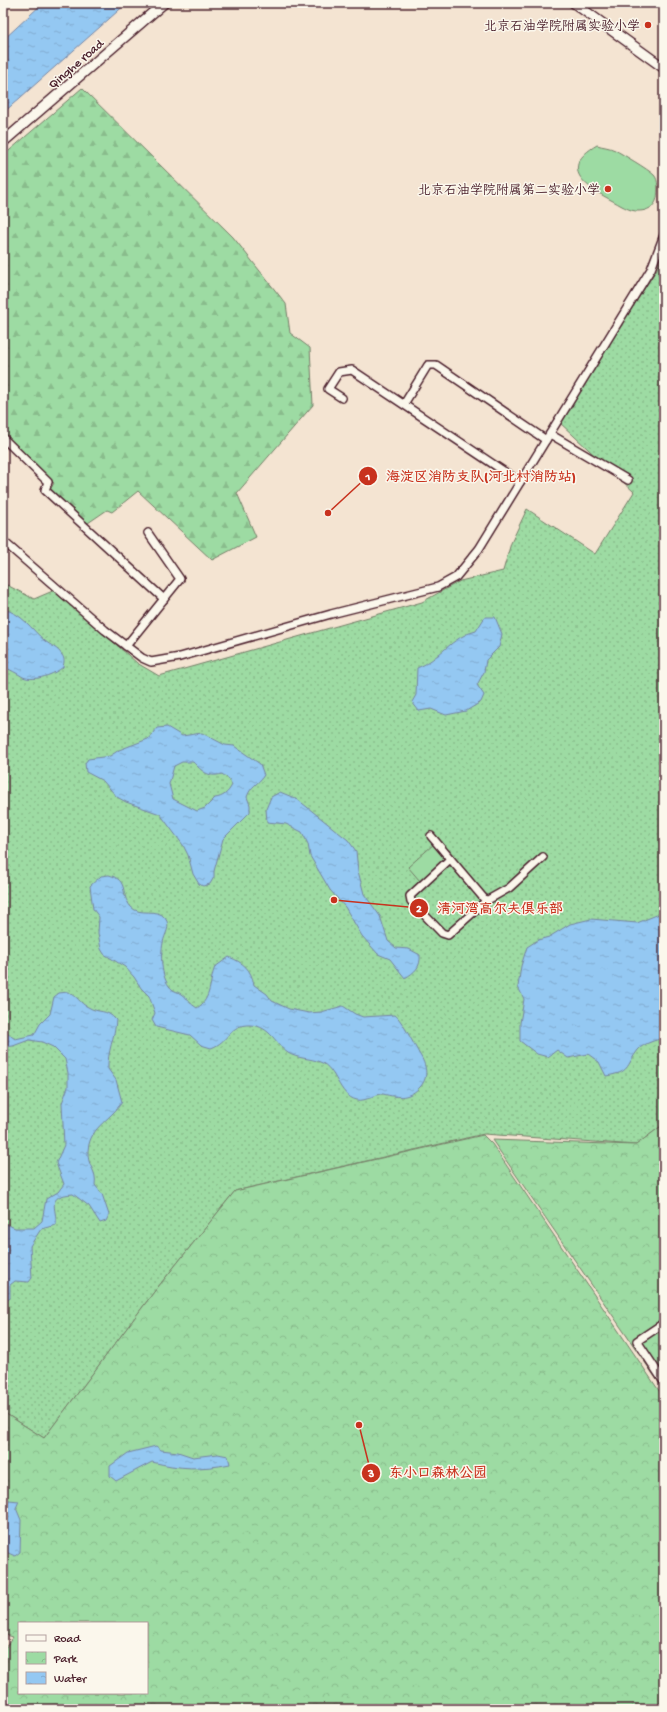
<svg xmlns="http://www.w3.org/2000/svg" width="667" height="1712" font-family="'Gochi Hand','LXGW WenKai TC',sans-serif">
<style>
.grass{fill:url(#grass-dots);stroke:#747d67}
.forest{fill:url(#forest-firs);stroke:#747d67}
.park{fill:url(#park-crowns);stroke:#747d67;fill-rule:evenodd}
.pitch{fill:#9ddba3;stroke:#747d67}
.water{fill:url(#water-ripples);stroke:#7684a2;fill-rule:evenodd}
.lines{fill:none;stroke-linecap:round;stroke-linejoin:round}
.minor-casing{stroke:#4a1f2b;stroke-width:10}
.tertiary-casing{stroke:#4a1f2b;stroke-width:12}
.minor{stroke:#fbf7ec;stroke-width:7}
.tertiary{stroke:#fbf7ec;stroke-width:9}
.poi-dot{fill:#c8321e;stroke:#fbf7ec;stroke-width:1.5}
.labels{text-anchor:middle;stroke-width:3;stroke-linejoin:round;paint-order:stroke}
.poi-label{font-size:13px;fill:#4a1f2b;stroke:#fbf7ec;text-anchor:end}
.street-label{font-size:13px;fill:#4a1f2b;stroke:#fbf7ec}
.leader{fill:none;stroke:#c8321e;stroke-width:1.5}
.callout-dot{fill:#c8321e;stroke:#fbf7ec;stroke-width:1.5}
.mark-label{font-size:12px;text-anchor:middle;font-weight:bold;fill:#fff}
.callout-label{font-size:14px;text-anchor:middle;font-weight:bold;fill:#c8321e;stroke:#fbf7ec;stroke-width:3;stroke-linejoin:round;paint-order:stroke}
</style>
<defs>
<pattern id="grass-dots" width="8" height="8" patternUnits="userSpaceOnUse"><rect width="8" height="8" fill="#9ddba3"/><path d="M2 2h.1M6 6h.1" fill="none" stroke="#89bc8c" stroke-width="1.8" stroke-linecap="round"/></pattern>
<pattern id="forest-firs" width="22" height="20" patternUnits="userSpaceOnUse"><rect width="22" height="20" fill="#9ddba3"/><path d="M5 1l3.5 6h-7zM16 11l3.5 6h-7z" fill="#89bc8c"/></pattern>
<pattern id="park-crowns" width="20" height="18" patternUnits="userSpaceOnUse"><rect width="20" height="18" fill="#9ddba3"/><path d="M2 6a3 3 0 1 1 6 0M12 15a3 3 0 1 1 6 0" fill="none" stroke="#89bc8c"/></pattern>
<pattern id="water-ripples" width="26" height="14" patternUnits="userSpaceOnUse"><rect width="26" height="14" fill="#94c8f2"/><path d="M2 4q2-2 4 0t4 0M15 11q2-2 4 0t4 0" fill="none" stroke="#81abd0"/></pattern>
</defs>
<rect width="100%" height="100%" fill="#f4e4d2"/>
<filter id="ink" filterUnits="userSpaceOnUse"><feTurbulence type="fractalNoise" baseFrequency=".025" numOctaves="2"/><feDisplacementMap in="SourceGraphic" scale="8" xChannelSelector="R" yChannelSelector="G"/><feConvolveMatrix kernelMatrix="1 2 1 2 8 2 1 2 1" color-interpolation-filters="sRGB"/></filter>
<g filter="url(#ink)">
<path class="grass" d="M 664,252 L 664,1124 L 636,1145 L 484,1134 L 235,1191 L 154,1292 L 44,1438 L 3,1412 L 3,583 L 34,599 L 55,590 L 137,663 L 159,676 L 422,602 L 460,581 L 503,571 L 511,543 L 527,509 L 595,554 L 634,492 L 559,422 L 657,269 Z"/>
<path class="forest" d="M 82,88 L 233,237 L 286,304 L 290,333 L 310,348 L 313,405 L 237,493 L 256,537 L 212,560 L 138,491 L 112,512 L 107,510 L 88,523 L 50,490 L 54,483 L 3,433 L 3,156 Z"/>
<g class="park">
<path d="M 664,1124 L 664,1390 L 492,1140 L 636,1145 Z"/>
<path d="M 483,1135 L 492,1144 L 664,1398 L 664,1709 L 3,1709 L 3,1651 L 13,1637 L 3,1634 L 3,1412 L 44,1438 L 154,1292 L 235,1191 ZM 19,1623 L 147,1623 L 147,1693 L 19,1693 Z"/>
</g>
<g class="pitch">
<path d="M 597,145 C 603,147 609,147 615,150 C 622,154 648,169 654,175 C 659,180 658,191 657,198 C 655,207 647,211 639,211 C 630,212 619,204 611,200 C 585,186 558,168 597,145 Z"/>
<path d="M 434,844 L 446,858 L 420,881 L 408,867 Z"/>
</g>
<g class="water">
<path d="M 43,3 L 127,3 L 3,113 L 3,40 Z"/>
<path d="M 3,609 C 23,614 30,628 45,641 C 50,645 58,648 62,655 C 65,659 64,662 63,667 C 55,674 35,682 23,677 C 17,673 10,670 3,666 Z"/>
<path d="M 485,617 L 495,617 L 502,634 L 499,647 L 486,660 L 484,672 L 477,685 L 484,695 L 481,702 L 466,711 L 446,715 L 431,709 L 419,711 L 412,702 L 416,695 L 417,668 C 439,660 452,636 476,631 Z"/>
<path d="M 167,727 L 182,736 L 202,733 L 225,745 L 234,746 L 260,764 L 264,775 C 258,785 251,785 247,797 L 250,805 L 250,812 L 223,839 L 214,871 L 214,877 L 210,884 L 203,886 L 199,884 L 193,874 L 188,855 L 183,845 L 160,814 L 126,802 L 117,797 L 103,781 L 86,772 L 85,763 L 88,759 L 110,756 L 119,750 L 148,739 L 157,728 ZM 182,762 L 193,762 C 202,771 208,778 222,774 L 229,779 L 232,785 C 228,793 223,797 215,798 L 205,808 L 197,811 L 173,799 L 169,784 L 174,766 Z"/>
<path d="M 280,792 L 297,799 L 348,840 L 356,851 L 358,871 L 364,894 L 380,916 L 388,941 L 396,948 L 409,949 L 420,955 C 421,967 415,972 405,978 L 390,959 L 378,954 L 362,936 L 345,907 L 330,890 L 310,856 L 308,844 L 302,832 L 286,824 L 267,822 L 266,809 L 271,797 Z"/>
<path d="M 109,875 C 130,881 119,893 131,907 C 140,917 157,907 165,918 C 172,927 164,934 163,943 C 160,957 161,981 173,990 C 175,991 178,992 181,994 C 187,998 190,1004 197,1008 C 212,999 209,981 215,967 L 229,957 C 244,963 251,969 254,985 L 267,994 L 272,1001 L 289,1009 L 309,1013 L 321,1012 L 343,1006 L 355,1014 L 363,1017 L 395,1015 C 402,1020 414,1045 420,1055 C 426,1065 429,1076 421,1086 C 409,1099 399,1098 383,1094 C 377,1093 366,1102 357,1100 C 338,1096 337,1068 320,1062 C 310,1058 298,1059 288,1053 C 276,1045 271,1026 250,1025 C 229,1024 229,1042 211,1048 L 201,1045 L 190,1035 L 156,1027 L 152,1020 L 155,1013 L 149,996 L 141,988 L 134,977 L 125,967 L 104,954 L 101,949 L 98,933 L 99,917 L 93,909 L 90,886 L 101,876 Z"/>
<path d="M 664,912 L 664,1038 C 656,1040 644,1043 638,1050 C 625,1067 631,1072 606,1076 L 599,1062 L 588,1054 L 568,1058 L 557,1050 L 548,1057 L 537,1054 L 520,1041 L 520,1023 L 524,999 L 518,987 L 521,966 L 527,947 L 538,940 L 549,937 L 570,924 L 591,919 L 637,923 Z"/>
<path d="M 68,992 C 78,996 79,1003 88,1007 C 99,1014 106,1008 116,1020 C 115,1037 107,1052 108,1069 L 116,1080 L 122,1102 C 109,1122 87,1128 88,1155 C 89,1169 97,1170 95,1185 L 102,1194 L 109,1215 L 106,1221 L 100,1223 L 89,1206 L 73,1194 C 45,1196 57,1207 56,1225 L 41,1229 L 30,1246 L 32,1278 L 29,1282 L 15,1281 L 10,1285 L 10,1298 L 3,1305 L 3,1218 L 6,1224 L 15,1228 L 34,1228 L 42,1221 L 46,1199 L 58,1192 L 64,1184 L 56,1163 L 64,1145 L 62,1103 L 68,1087 L 68,1073 L 65,1059 L 53,1047 L 42,1042 L 29,1040 L 13,1046 L 4,1047 L 3,1030 L 15,1039 L 34,1035 L 40,1024 L 50,1014 L 54,997 L 59,993 Z"/>
<path d="M 156,1446 L 161,1450 L 178,1452 L 193,1457 L 218,1454 L 228,1456 L 230,1464 C 201,1470 180,1469 152,1462 L 116,1481 L 110,1476 L 110,1466 L 128,1453 Z"/>
<path d="M 9,1500 L 19,1501 L 16,1508 L 21,1520 L 20,1552 L 15,1556 L 6,1552 L 3,1548 L 3,1502 Z"/>
</g>
<g class="lines">
<defs>
<g id="minor">
<path d="M 342,398 L 328,389 L 339,372 L 352,370 L 520,482"/>
<path d="M 404,404 L 428,365 L 436,365 L 546,440"/>
<path d="M 550,434 L 628,480"/>
<path d="M 3,438 L 48,482 L 45,490 L 164,599"/>
<path d="M 3,541 L 105,630 L 142,658 L 151,662 L 180,657 L 331,614 L 438,587 L 456,577 L 479,549 L 651,269 L 664,235"/>
<path d="M 126,646 L 180,579 L 148,533"/>
<path d="M 431,836 L 486,901"/>
<path d="M 450,859 L 410,896 L 411,901 L 442,933 L 448,935 L 486,901 L 509,888 L 543,857"/>
<path d="M 664,1321 L 661,1325 L 637,1341 L 664,1382"/>
</g>
<g id="tertiary">
<path d="M 574,3 L 664,68"/>
<path d="M 3,142 L 164,3"/>
</g>
</defs>
<use href="#minor" class="minor-casing"/>
<use href="#tertiary" class="tertiary-casing"/>
<use href="#minor" class="minor"/>
<use href="#tertiary" class="tertiary"/>
</g>
</g>
<g class="poi-dot">
<circle cx="648" cy="25" r="4"/>
<circle cx="608" cy="189" r="4"/>
</g>
<g class="labels">
<g class="poi-label">
<text x="640" y="30">北京石油学院附属实验小学</text>
<text x="600" y="194">北京石油学院附属第二实验小学</text>
</g>
<g class="street-label">
<text transform="translate(75 63) rotate(-41)" y="5">Qinghe road</text>
</g>
</g>
<path class="leader" d="M328 513L368 476M334 900L419 908M359 1425L371 1473"/>
<g class="callout-dot">
<circle cx="328" cy="513" r="4"/>
<circle cx="334" cy="900" r="4"/>
<circle cx="359" cy="1425" r="4"/>
<circle cx="368" cy="476" r="10"/>
<circle cx="419" cy="908" r="10"/>
<circle cx="371" cy="1473" r="10"/>
</g>
<g class="mark-label">
<text x="368" y="480">1</text>
<text x="419" y="912">2</text>
<text x="371" y="1477">3</text>
</g>
<g class="callout-label">
<text x="481" y="481">海淀区消防支队(河北村消防站)</text>
<text x="500" y="913">清河湾高尔夫俱乐部</text>
<text x="438" y="1477">东小口森林公园</text>
</g>
<rect width="667" height="1712" fill="none" stroke="#fbf7ec" stroke-width="16"/>
<rect x="8" y="8" width="651" height="1696" fill="none" stroke="#4a1f2b" stroke-width="1.5" filter="url(#ink)"/>
<rect x="18" y="1622" width="130" height="72" fill="#fbf7ec" stroke="#b4a19f"/>
<rect x="26" y="1635" width="20" height="6" fill="#fbf7ec" stroke="#b4a19f"/>
<text x="54" y="1642" font-size="12" fill="#4a1f2b">Road</text>
<rect x="26" y="1652" width="20" height="12" fill="url(#park-crowns)" stroke="#b4a19f"/>
<text x="54" y="1662" font-size="12" fill="#4a1f2b">Park</text>
<rect x="26" y="1672" width="20" height="12" fill="url(#water-ripples)" stroke="#b4a19f"/>
<text x="54" y="1682" font-size="12" fill="#4a1f2b">Water</text>
</svg>
